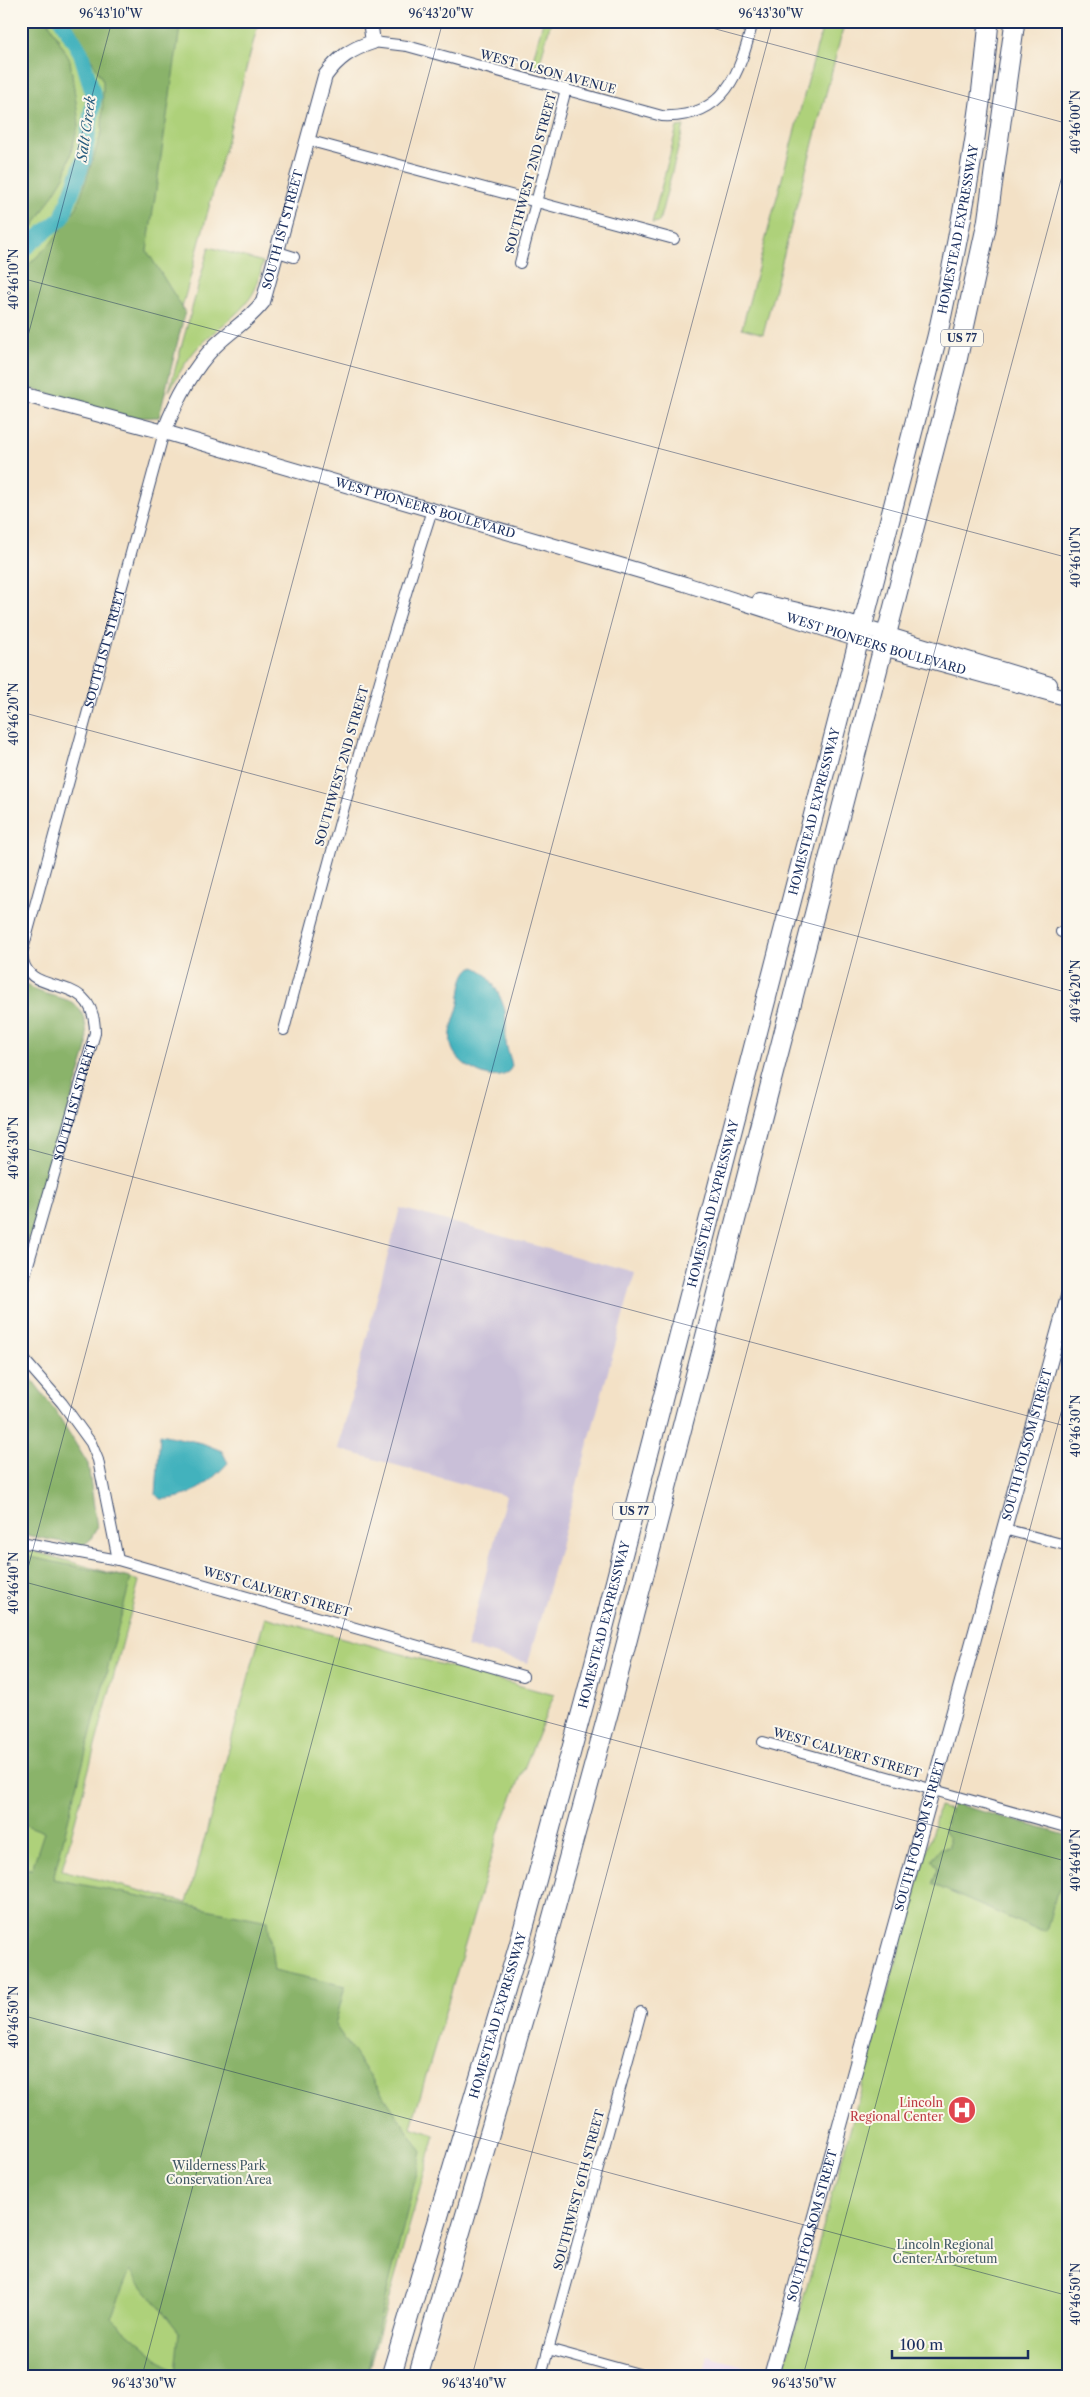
<svg xmlns="http://www.w3.org/2000/svg" width="1090" height="2397" font-family="'Libre Caslon Text',serif">
<style>
.built{fill:#e8d2ef}
.industrial{fill:#c9bfd8}
.green{fill:#aed17a;stroke:#64806c}
.forest{fill:#8ab36a;stroke:#527164;fill-rule:evenodd}
.water{fill:#42b2bd;stroke:#2e708e}
.lines{fill:none;stroke-linecap:round;stroke-linejoin:round}
.river{stroke:#42b2bd;stroke-width:16}
.street-casing{stroke:#3b4a6e;stroke-width:12}
.secondary-casing{stroke:#3b4a6e;stroke-width:16}
.highway-casing{stroke:#3b4a6e;stroke-width:21}
.street{stroke:#fff;stroke-width:10}
.secondary{stroke:#fff;stroke-width:14}
.highway{stroke:#fff;stroke-width:19}
.ticks{fill:none;stroke:#1b2f5e;stroke-width:1;stroke-opacity:0.45}
.labels{text-anchor:middle;stroke-width:4;stroke-linejoin:round;paint-order:stroke}
.shield{fill:#fbf7ec;stroke:#5e6b89;stroke-width:1}
.shield-label{font-size:11px;font-weight:bold;fill:#1b2f5e}
.street-label{font-size:12px;fill:#1b2f5e;stroke:#fbf7ec}
.health-label{font-size:12px;fill:#be3a42;stroke:#fbf7ec;text-anchor:end}
.park-label{font-size:12px;fill:#405865;stroke:#fbf7ec}
.water-label{font-size:14px;font-style:italic;fill:#295d7f;stroke:#fbf7ec}
.neatline{fill:none;stroke:#1b2f5e;stroke-width:2}
.ticks-label{font-size:12px;text-anchor:middle;fill:#1b2f5e}
</style>
<rect width="100%" height="100%" fill="#fbf7ec"/>
<filter id="ink" filterUnits="userSpaceOnUse"><feTurbulence type="fractalNoise" baseFrequency=".02" numOctaves="2"/><feDisplacementMap in="SourceGraphic" scale="10" xChannelSelector="R" yChannelSelector="G"/><feConvolveMatrix kernelMatrix="1 2 1 2 8 2 1 2 1" color-interpolation-filters="sRGB"/></filter>
<filter id="wash" filterUnits="userSpaceOnUse"><feTurbulence type="fractalNoise" baseFrequency=".0096" numOctaves="4" result="noise"/><feDisplacementMap in="SourceGraphic" scale="20" xChannelSelector="R" yChannelSelector="G"/><feGaussianBlur stdDeviation="1.12" result="paint"/><feColorMatrix in="noise" values="0 0 0 0 0 0 0 0 0 0 0 0 0 0 0 0 0 1.4 0 .05"/><feComposite in="paint" operator="in"/></filter>
<g filter="url(#wash)">
<rect width="100%" height="100%" fill="#f3e1c6"/>
<path class="built" d="M 708,2356 L 761,2371 L 759,2376 L 703,2376 Z"/>
<path class="industrial" d="M 400,1208 L 635,1273 L 528,1663 L 467,1647 L 506,1496 L 338,1449 Z"/>
<g class="green">
<path d="M 21,21 L 259,21 L 153,416 L 21,380 Z"/>
<path d="M 543,21 L 551,21 L 538,70 L 531,67 Z"/>
<path d="M 824,21 L 845,21 L 763,334 L 742,328 Z"/>
<path d="M 684,126 L 659,222 L 652,223 L 677,127 Z"/>
<path d="M 209,247 L 263,262 C 260,274 258,287 250,298 C 237,317 215,329 199,346 C 187,359 178,375 169,391 Z"/>
<path d="M 21,1548 L 139,1581 L 62,1870 L 187,1903 L 265,1617 L 554,1695 L 499,1830 L 411,2127 L 435,2135 L 367,2376 L 21,2376 Z"/>
<path d="M 939,1807 L 1069,1843 L 1069,2376 L 782,2376 Z"/>
</g>
<g class="forest">
<path d="M 21,21 L 48,21 L 70,60 L 79,123 L 65,175 L 33,227 L 21,237 Z"/>
<path d="M 71,21 L 181,21 L 147,251 L 185,312 L 159,417 L 131,418 L 21,386 L 21,272 L 51,243 L 77,207 L 102,131 L 103,81 Z"/>
<path d="M 21,981 C 56,1009 88,982 87,1048 L 21,1267 Z"/>
<path d="M 21,1365 L 55,1410 L 88,1464 L 97,1528 L 90,1540 L 82,1546 L 21,1534 Z"/>
<path d="M 21,1555 L 131,1578 L 53,1879 L 268,1921 L 274,1970 L 345,1986 L 335,2025 L 422,2152 L 366,2376 L 21,2376 L 21,1868 L 32,1869 L 44,1832 L 21,1823 ZM 130,2270 L 179,2332 L 175,2373 L 111,2318 Z"/>
<path d="M 952,1803 L 1069,1836 L 1069,1855 L 1064,1853 L 1060,1864 L 1062,1885 L 1056,1895 L 1046,1931 L 1032,1928 L 932,1884 L 938,1869 L 932,1859 L 941,1848 L 949,1847 L 949,1838 L 944,1832 Z"/>
</g>
<g class="water">
<path d="M 471,967 C 487,966 502,998 505,1011 C 507,1022 505,1032 506,1043 C 507,1051 511,1058 512,1066 C 502,1091 457,1066 452,1048 C 447,1033 456,1017 459,1003 C 461,991 461,975 471,967 Z"/>
<path d="M 160,1434 L 202,1443 L 222,1451 L 228,1463 C 209,1483 190,1500 160,1499 L 156,1495 Z"/>
</g>
<g class="lines">
<path class="river" d="M 21,251 L 62,218 L 84,159 L 94,97 L 81,53 L 62,21"/>
</g>
</g>
<g filter="url(#ink)">
<g class="lines">
<defs>
<g id="street">
<path d="M 373,42 L 407,46 L 662,116 C 725,119 740,73 753,21"/>
<path d="M 307,140 L 674,239"/>
<path d="M 278,252 L 294,257"/>
<path d="M 520,263 L 566,89"/>
<path d="M 1061,932 L 1069,934"/>
<path d="M 284,1030 C 330,856 377,682 432,510"/>
<path id="s1" d="M 21,1289 L 95,1033 C 95,965 25,1004 22,953 L 164,432"/>
<path d="M 21,1356 L 62,1403 L 91,1443 L 98,1460 L 118,1560"/>
<path d="M 1004,1529 L 1069,1546"/>
<path d="M 21,1542 L 118,1560 L 523,1676"/>
<path d="M 763,1742 L 1069,1828"/>
<path d="M 548,2349 L 646,2376"/>
<path d="M 541,2376 L 641,2012"/>
</g>
<g id="secondary">
<path id="s2" d="M 21,394 L 164,432 L 685,584 L 883,648 L 1069,699"/>
<path id="s3" d="M 164,432 C 176,401 191,370 215,346 C 231,330 248,321 263,302 L 325,76 C 338,58 351,49 373,42 L 370,21"/>
<path d="M 759,601 L 833,618 L 1050,684"/>
<path id="s4" d="M 771,2376 L 1069,1293"/>
</g>
<g id="highway">
<path id="s5" d="M 391,2376 L 519,1945 L 587,1692 L 937,337 C 960,233 980,128 989,21"/>
<path d="M 418,2376 L 543,1952 L 612,1699 L 956,365 L 987,223 L 1015,21"/>
</g>
</defs>
<use href="#street" class="street-casing"/>
<use href="#secondary" class="secondary-casing"/>
<use href="#highway" class="highway-casing"/>
<use href="#street" class="street"/>
<use href="#secondary" class="secondary"/>
<use href="#highway" class="highway"/>
</g>
</g>
<path class="ticks" d="M 686,21 L 1069,124M 21,278 L 1069,558M 21,362 L 112,21M 21,712 L 1069,993M 21,1147 L 1069,1427M 21,1581 L 1069,1862M 21,1594 L 443,21M 21,2015 L 1069,2296M 142,2376 L 773,21M 472,2376 L 1069,150M 803,2376 L 1069,1383"/>
<defs>
<symbol id="hospital-disc" viewBox="-11 -11 22 22"><circle r="9.5" fill="#e0444e" stroke="#fbf7ec"/><path d="M-5-5h3v3.5h4V-5h3V5h-3V1.5h-4V5h-3Z" fill="#fff"/></symbol>
</defs>
<g fill-rule="evenodd">
<use href="#hospital-disc" x="946" y="2094" width="32" height="32"/>
</g>
<g class="labels">
<g class="shield">
<rect x="941" y="329.5" width="42" height="17" rx="4"/>
<rect x="613" y="1502.5" width="42" height="17" rx="4"/>
</g>
<g class="shield-label">
<text x="962" y="342">US 77</text>
<text x="634" y="1515">US 77</text>
</g>
<g class="street-label">
<text transform="translate(548 72) rotate(15)" y="4">WEST OLSON AVENUE</text>
<text transform="translate(531 173) rotate(-75)" y="4">SOUTHWEST 2ND STREET</text>
<text dy="4" stroke="none"><textPath href="#s3" startOffset="241">SOUTH 1ST STREET</textPath></text>
<text dy="4" stroke="none"><textPath href="#s5" startOffset="2221">HOMESTEAD EXPRESSWAY</textPath></text>
<text dy="4" stroke="none"><textPath href="#s2" startOffset="420">WEST PIONEERS BOULEVARD</textPath></text>
<text dy="4" stroke="none"><textPath href="#s2" startOffset="891">WEST PIONEERS BOULEVARD</textPath></text>
<text dy="4" stroke="none"><textPath href="#s1" startOffset="702">SOUTH 1ST STREET</textPath></text>
<text transform="translate(342 766) rotate(-74)" y="4">SOUTHWEST 2ND STREET</text>
<text dy="4" stroke="none"><textPath href="#s5" startOffset="1621">HOMESTEAD EXPRESSWAY</textPath></text>
<text dy="4" stroke="none"><textPath href="#s1" startOffset="195">SOUTH 1ST STREET</textPath></text>
<text dy="4" stroke="none"><textPath href="#s5" startOffset="1216">HOMESTEAD EXPRESSWAY</textPath></text>
<text dy="4" stroke="none"><textPath href="#s4" startOffset="966">SOUTH FOLSOM STREET</textPath></text>
<text transform="translate(277 1592) rotate(16)" y="4">WEST CALVERT STREET</text>
<text dy="4" stroke="none"><textPath href="#s5" startOffset="781">HOMESTEAD EXPRESSWAY</textPath></text>
<text transform="translate(847 1753) rotate(16)" y="4">WEST CALVERT STREET</text>
<text dy="4" stroke="none"><textPath href="#s4" startOffset="561">SOUTH FOLSOM STREET</textPath></text>
<text dy="4" stroke="none"><textPath href="#s5" startOffset="376">HOMESTEAD EXPRESSWAY</textPath></text>
<text transform="translate(579 2190) rotate(-75)" y="4">SOUTHWEST 6TH STREET</text>
<text dy="4" stroke="none"><textPath href="#s4" startOffset="156">SOUTH FOLSOM STREET</textPath></text>
</g>
<g class="health-label">
<text x="943" y="2107">Lincoln<tspan x="943" dy="14">Regional Center</tspan></text>
</g>
<g class="park-label">
<text x="219" y="2170">Wilderness Park<tspan x="219" dy="14">Conservation Area</tspan></text>
<text x="945" y="2249">Lincoln Regional<tspan x="945" dy="14">Center Arboretum</tspan></text>
</g>
<g class="water-label">
<text transform="translate(86 129) rotate(-82)" y="5">Salt Creek</text>
</g>
</g>
<rect width="1090" height="2397" fill="none" stroke="#fbf7ec" stroke-width="55"/>
<path d="M892 2350v8h136v-8" fill="none" stroke="#1b2f5e" stroke-width="2.5"/>
<text x="900" y="2350" font-size="15" fill="#1b2f5e" stroke="#fbf7ec" stroke-width="4" paint-order="stroke">100 m</text>
<rect x="28" y="28" width="1034" height="2342" class="neatline"/>
<g class="ticks-label">
<text x="111" y="18">96°43'10"W</text>
<text x="441" y="18">96°43'20"W</text>
<text x="771" y="18">96°43'30"W</text>
<text transform="translate(1076 122) rotate(-90)" y="4">40°46'00"N</text>
<text transform="translate(14 279) rotate(-90)" y="4">40°46'10"N</text>
<text transform="translate(1076 557) rotate(-90)" y="4">40°46'10"N</text>
<text transform="translate(14 714) rotate(-90)" y="4">40°46'20"N</text>
<text transform="translate(1076 991) rotate(-90)" y="4">40°46'20"N</text>
<text transform="translate(14 1148) rotate(-90)" y="4">40°46'30"N</text>
<text transform="translate(1076 1426) rotate(-90)" y="4">40°46'30"N</text>
<text transform="translate(14 1583) rotate(-90)" y="4">40°46'40"N</text>
<text transform="translate(1076 1860) rotate(-90)" y="4">40°46'40"N</text>
<text transform="translate(14 2017) rotate(-90)" y="4">40°46'50"N</text>
<text transform="translate(1076 2294) rotate(-90)" y="4">40°46'50"N</text>
<text x="144" y="2388">96°43'30"W</text>
<text x="474" y="2388">96°43'40"W</text>
<text x="804" y="2388">96°43'50"W</text>
</g>
</svg>
